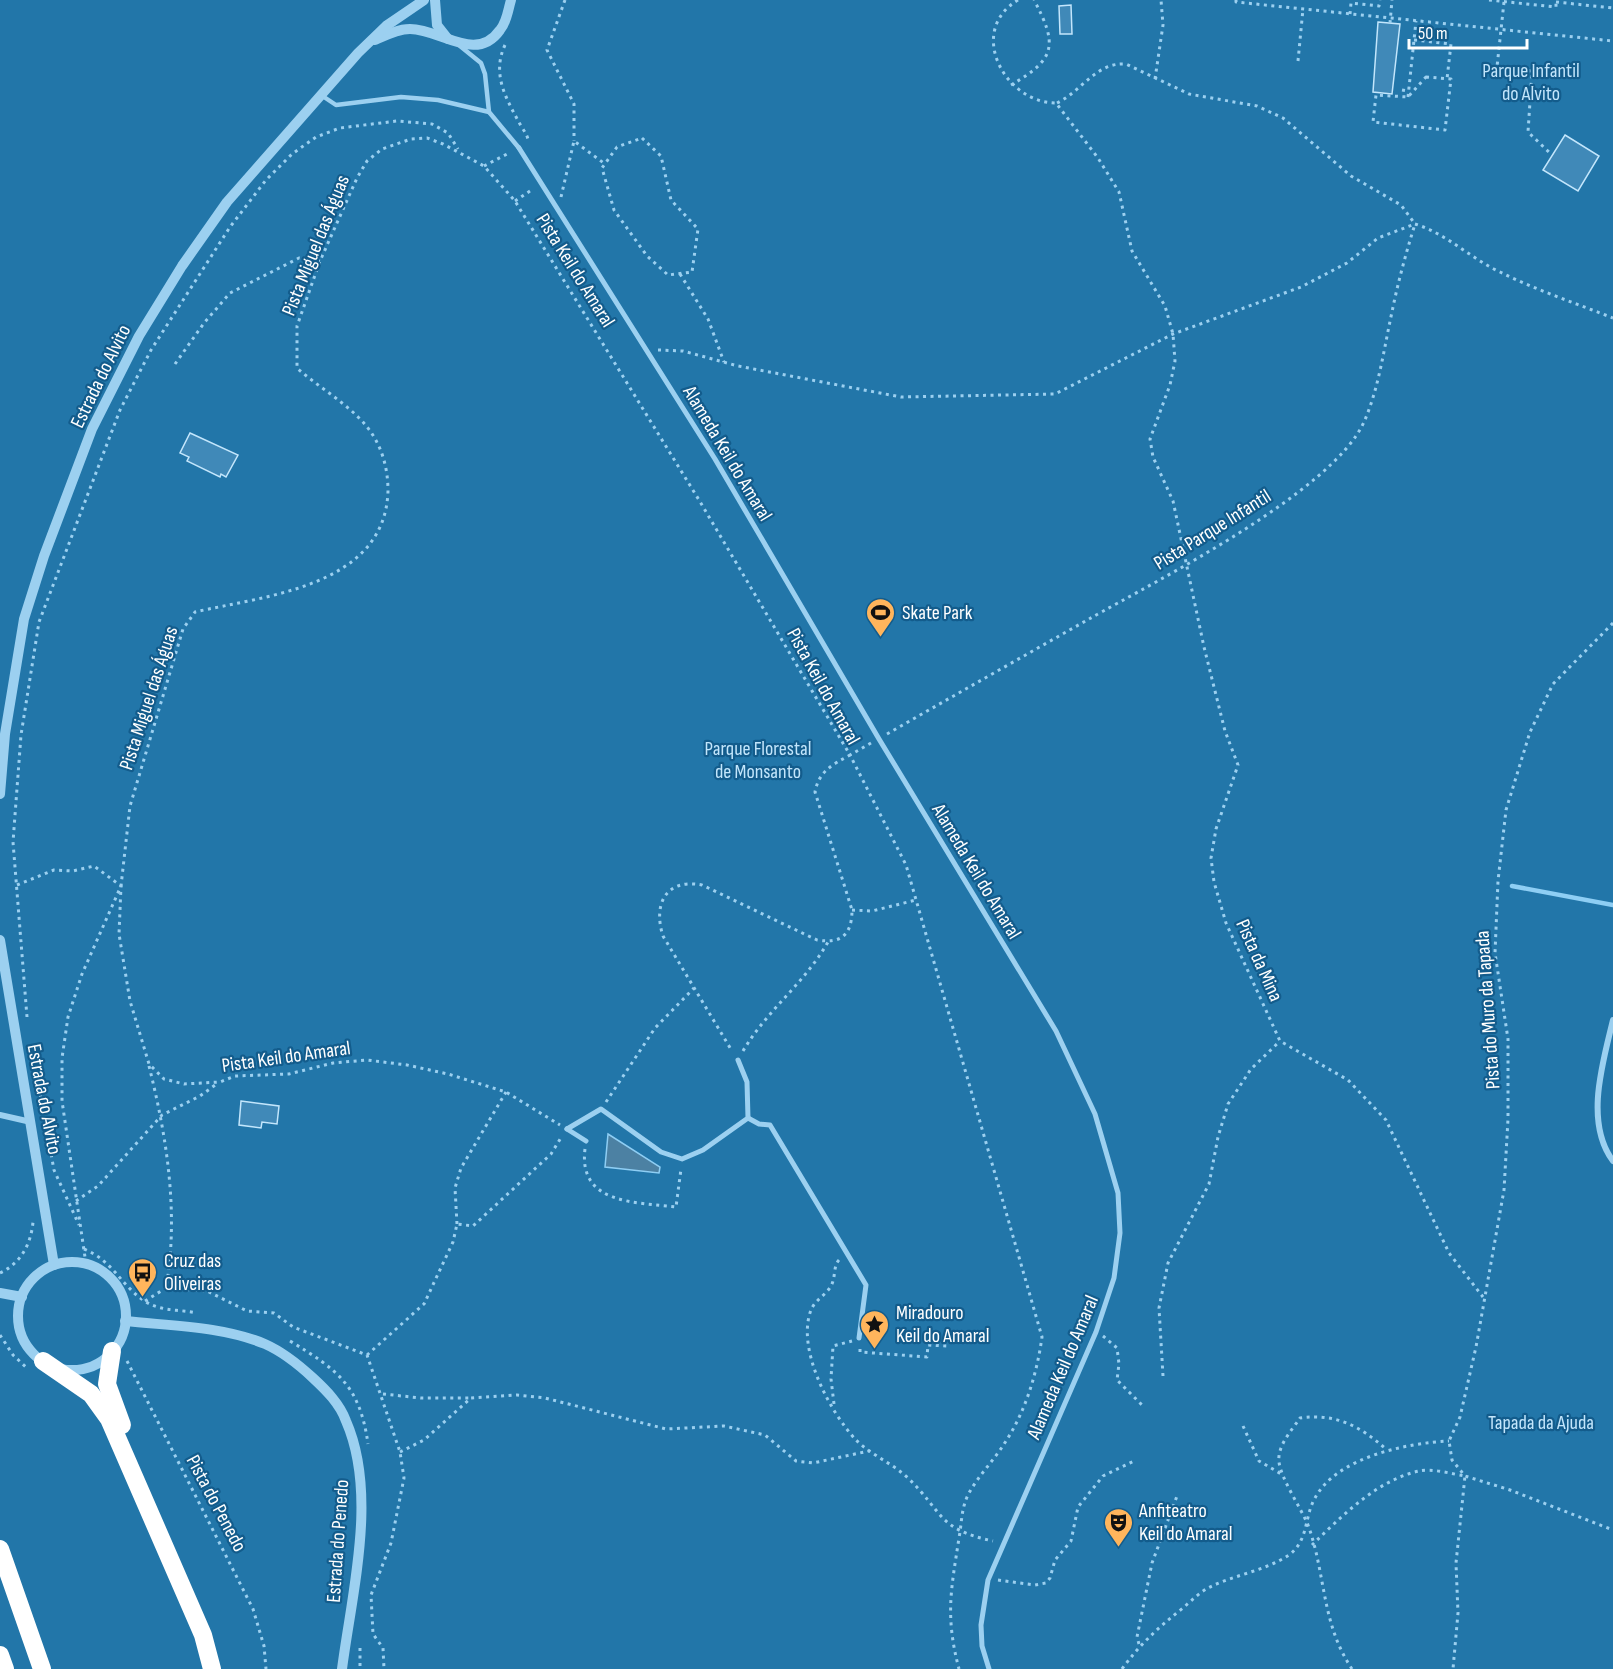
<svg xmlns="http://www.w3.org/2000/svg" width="1613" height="1669" font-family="'Sofia Sans Condensed',sans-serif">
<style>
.green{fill:#2276a9}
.water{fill:#4c81a3;stroke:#8ecef4;stroke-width:1.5}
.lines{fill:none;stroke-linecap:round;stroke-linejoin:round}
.stream{stroke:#8ecef4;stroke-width:4.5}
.building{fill:#4089b8;stroke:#c3e6fc;stroke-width:1.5}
.path{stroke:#9cd0f0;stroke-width:3;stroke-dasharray:3 4.5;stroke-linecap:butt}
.service{stroke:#9cd0f0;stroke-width:4.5}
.pedestrian{stroke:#9cd0f0;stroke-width:5}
.minor{stroke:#9cd0f0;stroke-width:6}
.tertiary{stroke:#9cd0f0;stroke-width:10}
.motorway{stroke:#fff;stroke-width:18}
.labels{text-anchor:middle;stroke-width:4.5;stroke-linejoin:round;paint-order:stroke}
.park-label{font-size:20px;fill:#c3e6fc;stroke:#135c8c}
.street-label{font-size:20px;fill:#fff;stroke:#135c8c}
.poi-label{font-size:20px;fill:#fff;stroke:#135c8c;text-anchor:start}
</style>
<rect width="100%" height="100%" fill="#135c8c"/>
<rect class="green" x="0" y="0" width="1613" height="1669"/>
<path class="water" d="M 608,1134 L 660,1167 L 659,1173 L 605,1167 Z"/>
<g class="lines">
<path class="stream" d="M 1512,886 L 1613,905"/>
</g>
<g class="building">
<path d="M 1071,5 L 1072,34 L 1060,34 L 1059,6 Z"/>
<path d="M 1378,22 L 1400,24 L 1392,94 L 1373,92 Z"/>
<path d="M 1565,135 L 1599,156 L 1578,191 L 1543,170 Z"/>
<path d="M 190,433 L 238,455 L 226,477 L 221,474 L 220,477 L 187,461 L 189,457 L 180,453 Z"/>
<path d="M 241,1101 L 279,1106 L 277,1124 L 262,1122 L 261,1128 L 239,1125 Z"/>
</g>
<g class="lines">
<g class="path">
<path d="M 565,0 L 547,50 L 574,104 L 574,141"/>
<path d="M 1018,0 C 966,31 1005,103 1056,103 L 1098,158 L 1119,192 L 1132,251 L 1165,306 L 1173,334 L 1175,361 L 1170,385 L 1150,439 L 1153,457 L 1173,501 L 1204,647 L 1225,731 L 1238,765 L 1216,829 L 1211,858 L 1214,882 L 1226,923 L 1280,1041 L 1348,1080 L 1386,1120 L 1449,1253 L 1483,1297"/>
<path d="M 1236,0 L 1236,2 L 1613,41"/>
<path d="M 1489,0 L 1556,7 L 1556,0"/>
<path d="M 1504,2 L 1497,67 L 1532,71 L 1528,132 L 1552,155"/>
<path d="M 1556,2 L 1613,8"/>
<path d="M 1350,14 L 1351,3 L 1379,6 L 1380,0"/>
<path d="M 1390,23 L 1392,0"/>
<path d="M 1414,40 L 1451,44 L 1447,79"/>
<path d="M 505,45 C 491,75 507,100 521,126 C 525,132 529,138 528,143"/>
<path d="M 1298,61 L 1303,9"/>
<path d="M 1426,77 L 1451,79 L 1445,130 L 1373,122 L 1376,95 L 1408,97 Z"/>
<path d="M 1155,79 L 1163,25 L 1161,0"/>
<path d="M 1011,85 C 1056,59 1058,45 1034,0"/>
<path d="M 1402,90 L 1408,91"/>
<path d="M 1408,97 L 1416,21"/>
<path d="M 1057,103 C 1082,91 1096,62 1126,64 L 1189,94 L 1257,106 L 1283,118 L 1351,176 L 1401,205 L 1415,224"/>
<path d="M 642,138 L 661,156 L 671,200 L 698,229 L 692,272 L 668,275 L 647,256 L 614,210 L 602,168 L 617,147 Z"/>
<path d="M 484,166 L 509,153"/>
<path d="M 561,197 L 574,141 L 605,164"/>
<path d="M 515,201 L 533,189"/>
<path d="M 1415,224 C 1447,234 1470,258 1500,272 C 1536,290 1575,303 1613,318"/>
<path d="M 680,274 L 708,319 L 724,362"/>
<path d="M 658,350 L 683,351 L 738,366 L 901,397 L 1055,394 L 1173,334 L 1301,287 L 1347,263 L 1378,238 L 1415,224"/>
<path d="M 175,364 L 204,323 L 230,293 L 299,258 L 320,261"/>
<path d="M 1613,623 L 1553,684 L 1530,732 L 1506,810 L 1498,881 L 1495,953 L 1508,1039 L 1508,1119 L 1504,1190 L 1476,1347 L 1460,1417 L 1449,1441 L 1452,1460 L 1465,1476 L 1510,1490 L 1613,1530"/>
<path d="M 887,734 C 955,695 1022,657 1089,619 C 1158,580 1332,492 1364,422 C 1379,388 1384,348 1392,312 C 1398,282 1406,253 1415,224"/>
<path d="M 871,743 L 850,755 L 906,865 L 1042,1337 C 1037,1373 1026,1410 1006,1441 C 995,1459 979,1475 969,1493 C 961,1508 962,1522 959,1538 C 951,1590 945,1616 959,1669"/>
<path d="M 17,885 L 54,870 L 73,871 L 94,866 L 121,886 L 119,934 L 130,1001 L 149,1064 L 164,1079 L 184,1084 L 220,1082 L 235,1076 L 289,1074 L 333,1063 L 367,1060 L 407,1065 L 448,1074 L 506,1092 L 560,1125"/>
<path d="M 852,910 L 872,911 L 916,900"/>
<path d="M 27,1017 L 13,842 L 21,735 L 39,622 L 120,410 L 151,350 L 230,227 L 266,180 L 292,154 L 316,137 L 340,128 L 397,121 L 432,124 L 448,133 L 458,149"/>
<path d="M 743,1051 C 767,1010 804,984 828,942"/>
<path d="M 149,1066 C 167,1138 179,1214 166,1288"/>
<path d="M 39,1088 L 54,1170 L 79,1225"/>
<path d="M 606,1102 L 655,1028 L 694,988"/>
<path d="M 585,1149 C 578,1205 637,1202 676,1207 L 681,1169"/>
<path d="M 76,1201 L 98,1186 L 162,1115 L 200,1096 L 218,1083"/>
<path d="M 457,1224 L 455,1188 L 461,1168 L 506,1092"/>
<path d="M 84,1249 C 113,1261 120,1284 143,1300 C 160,1312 179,1309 197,1313"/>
<path d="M 839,1260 C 833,1266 836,1277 831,1286 C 826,1295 815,1300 811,1310 C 796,1349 830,1412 856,1440 C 871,1455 892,1463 908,1478 C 944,1513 937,1529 993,1541"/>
<path d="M 86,1264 L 62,1101 L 62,1058 L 68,1017 L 82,974 L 121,886 L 130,806 L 183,629 L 195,612 C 264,596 385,587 388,491 C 388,463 379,437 358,417 C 340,399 316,385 297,368 L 297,326 L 320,261 L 357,178 L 367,161 L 382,149 L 411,139 L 427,138 L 443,144 L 484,166 L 515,201 L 699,500 L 850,755 C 832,765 819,771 815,792 L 852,910 C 852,935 841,944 817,940 L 702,885 C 665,878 653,905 663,936 L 732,1051"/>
<path d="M 0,1273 C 21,1263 31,1244 33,1222"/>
<path d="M 145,1301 L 166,1288 L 207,1291 L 247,1311 L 274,1313 L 293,1327 L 367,1355 L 400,1452 L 404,1478 L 391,1543 L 371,1595 L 373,1634 L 383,1648 L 384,1669"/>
<path d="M 0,1335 L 13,1355 L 28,1369"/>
<path d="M 1103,1336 L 1117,1348 L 1119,1364 L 1117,1380 L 1143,1406"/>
<path d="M 290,1341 C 338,1370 360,1386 368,1444"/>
<path d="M 860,1349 L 860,1352 L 927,1357 L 928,1345 L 947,1346"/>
<path d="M 367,1355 L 424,1304 L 453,1242 L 457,1224 L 473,1226 L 551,1154 L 562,1136"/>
<path d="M 127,1361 L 253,1609 L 264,1646 L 266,1669"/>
<path d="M 1163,1376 L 1159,1308 L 1168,1263 L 1209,1184 L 1218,1137 L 1228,1104 L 1251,1069 L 1279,1042"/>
<path d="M 383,1394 L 421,1398 L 469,1398"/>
<path d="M 834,1404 L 831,1379 L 833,1346 L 852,1341"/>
<path d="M 1243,1426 L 1259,1461 L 1283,1475"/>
<path d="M 400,1452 L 424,1440 L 471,1398 L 517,1395 L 545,1398 L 666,1429 L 724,1426 L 765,1435 L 796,1461 L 813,1463 L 869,1451"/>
<path d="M 1312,1545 C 1342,1516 1377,1480 1419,1471 C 1432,1468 1452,1474 1465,1476 L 1456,1563 L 1458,1613 L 1453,1669"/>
<path d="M 998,1580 L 1035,1585 L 1046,1583 L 1050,1578 L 1055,1560 L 1071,1541 L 1078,1507 L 1103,1476 L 1134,1461"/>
<path d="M 1139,1644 L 1137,1637 L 1152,1563 L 1177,1496"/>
<path d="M 360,1648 L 360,1669"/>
<path d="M 1122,1669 C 1140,1644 1159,1627 1183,1608 C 1191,1601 1199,1593 1208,1588 C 1233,1575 1265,1571 1289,1555 C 1309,1540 1304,1517 1315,1498 C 1337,1457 1407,1443 1449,1441"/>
<path d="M 1352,1669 C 1321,1623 1326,1574 1308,1525 C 1301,1508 1281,1479 1279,1462 C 1277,1446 1292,1430 1300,1418 C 1336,1413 1360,1426 1387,1450"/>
</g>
<g class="service">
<path d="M 460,46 L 481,63 L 485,74 L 489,112 L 519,148"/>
<path d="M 321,95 L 336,105 L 401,97 L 438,100 L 489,112"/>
</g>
<g class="pedestrian">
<path d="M 519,148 L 715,459 L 879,739 L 1056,1031 L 1095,1114 L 1118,1193 L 1120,1233 L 1114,1278 L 1096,1332 L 988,1580 L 981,1625 L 982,1646 L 989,1669"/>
<path d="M 748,1118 L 759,1124 L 770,1125 L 866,1285 L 859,1338"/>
<path d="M 567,1129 L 601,1109 L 661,1152 L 682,1159 L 703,1150 L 748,1118 L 747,1082 L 738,1060"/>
<path d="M 567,1129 L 586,1141"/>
</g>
<g class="minor">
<path d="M 1613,1020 C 1603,1062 1584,1122 1613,1161"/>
<path d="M 0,1115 L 31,1122"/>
</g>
<g class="tertiary">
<path d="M 435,0 L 437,25 L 448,39"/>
<path d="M 375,40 C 386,35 398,29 410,29 C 441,29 476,64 500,30 C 507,22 508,10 511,0"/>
<path d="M 0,794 L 5,734 L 24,619 L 44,556 L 92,429 L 139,336 L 182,266 L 227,202 L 358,53 L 386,26 L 424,0"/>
<path d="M 0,940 L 54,1265"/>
<circle cx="72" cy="1316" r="54"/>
<path d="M 0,1293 L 22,1297"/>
<path d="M 125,1321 C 171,1326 222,1326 265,1344 C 283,1352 298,1364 313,1378 C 326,1390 340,1404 346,1421 C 378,1494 352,1592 342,1669"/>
</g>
<g class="motorway">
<path d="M 112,1351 L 107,1384 L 122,1425"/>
<path d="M 43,1361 L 91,1394 L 109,1419 L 203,1635 L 212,1669"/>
<path d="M 0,1549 L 42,1669"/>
<path d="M 0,1655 L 5,1669"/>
</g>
</g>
<defs>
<symbol id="stadium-pin" viewBox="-11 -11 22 30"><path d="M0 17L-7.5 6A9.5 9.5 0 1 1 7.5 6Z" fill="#ffb55c" stroke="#135c8c"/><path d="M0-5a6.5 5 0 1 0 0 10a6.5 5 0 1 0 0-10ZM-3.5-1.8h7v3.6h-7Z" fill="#111"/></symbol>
<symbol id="bus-pin" viewBox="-11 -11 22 30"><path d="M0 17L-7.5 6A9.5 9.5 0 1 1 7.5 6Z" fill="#ffb55c" stroke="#135c8c"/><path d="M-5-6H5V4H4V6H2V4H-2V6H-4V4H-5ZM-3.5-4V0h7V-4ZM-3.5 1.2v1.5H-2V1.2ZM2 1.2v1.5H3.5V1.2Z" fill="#111"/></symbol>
<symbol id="sight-pin" viewBox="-11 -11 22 30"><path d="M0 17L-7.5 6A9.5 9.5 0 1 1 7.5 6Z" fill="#ffb55c" stroke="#135c8c"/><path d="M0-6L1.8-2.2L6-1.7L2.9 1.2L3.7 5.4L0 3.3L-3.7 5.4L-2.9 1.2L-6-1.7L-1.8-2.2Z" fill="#111"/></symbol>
<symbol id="theatre-pin" viewBox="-11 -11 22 30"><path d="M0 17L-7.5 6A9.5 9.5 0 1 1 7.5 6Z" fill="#ffb55c" stroke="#135c8c"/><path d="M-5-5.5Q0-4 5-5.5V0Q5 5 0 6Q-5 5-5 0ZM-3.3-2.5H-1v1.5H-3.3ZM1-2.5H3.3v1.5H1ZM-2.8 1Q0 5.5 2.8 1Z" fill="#111"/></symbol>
</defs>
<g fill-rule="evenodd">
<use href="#stadium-pin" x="864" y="596" width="33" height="45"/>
<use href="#bus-pin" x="126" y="1256" width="33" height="45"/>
<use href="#sight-pin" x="858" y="1308" width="33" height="45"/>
<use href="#theatre-pin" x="1102" y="1506" width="33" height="45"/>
</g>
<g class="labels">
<g class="park-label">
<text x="1531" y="77">Parque Infantil<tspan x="1531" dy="23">do Alvito</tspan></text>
<text x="758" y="755">Parque Florestal<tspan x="758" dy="23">de Monsanto</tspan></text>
<text x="1541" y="1429">Tapada da Ajuda</text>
</g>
<g class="street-label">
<text transform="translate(315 245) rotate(-68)" y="7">Pista Miguel das Águas</text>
<text transform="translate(576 270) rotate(58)" y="7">Pista Keil do Amaral</text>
<text transform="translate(100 376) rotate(-64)" y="7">Estrada do Alvito</text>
<text transform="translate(728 453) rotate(59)" y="7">Alameda Keil do Amaral</text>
<text transform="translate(1212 529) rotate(-32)" y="7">Pista Parque Infantil</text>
<text transform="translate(824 686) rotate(61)" y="7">Pista Keil do Amaral</text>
<text transform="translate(148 698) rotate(-72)" y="7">Pista Miguel das Águas</text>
<text transform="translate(977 871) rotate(59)" y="7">Alameda Keil do Amaral</text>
<text transform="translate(1260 960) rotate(66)" y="7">Pista da Mina</text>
<text transform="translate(1487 1010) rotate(-94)" y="7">Pista do Muro da Tapada</text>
<text transform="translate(286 1056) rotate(-8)" y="7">Pista Keil do Amaral</text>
<text transform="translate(45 1099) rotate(79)" y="7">Estrada do Alvito</text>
<text transform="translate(1062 1367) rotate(-67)" y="7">Alameda Keil do Amaral</text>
<text transform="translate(217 1503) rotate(62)" y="7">Pista do Penedo</text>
<text transform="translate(337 1541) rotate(-86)" y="7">Estrada do Penedo</text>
</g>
<g class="poi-label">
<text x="902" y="619">Skate Park</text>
<text x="164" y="1267">Cruz das<tspan x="164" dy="23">Oliveiras</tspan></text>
<text x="896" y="1319">Miradouro<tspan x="896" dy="23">Keil do Amaral</tspan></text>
<text x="1139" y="1517">Anfiteatro<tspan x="1139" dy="23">Keil do Amaral</tspan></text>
</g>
</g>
<path d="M1409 39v9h118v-9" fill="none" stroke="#ffffff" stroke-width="3"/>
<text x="1418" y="39" font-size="18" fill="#ffffff" stroke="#135c8c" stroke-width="4.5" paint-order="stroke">50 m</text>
</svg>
